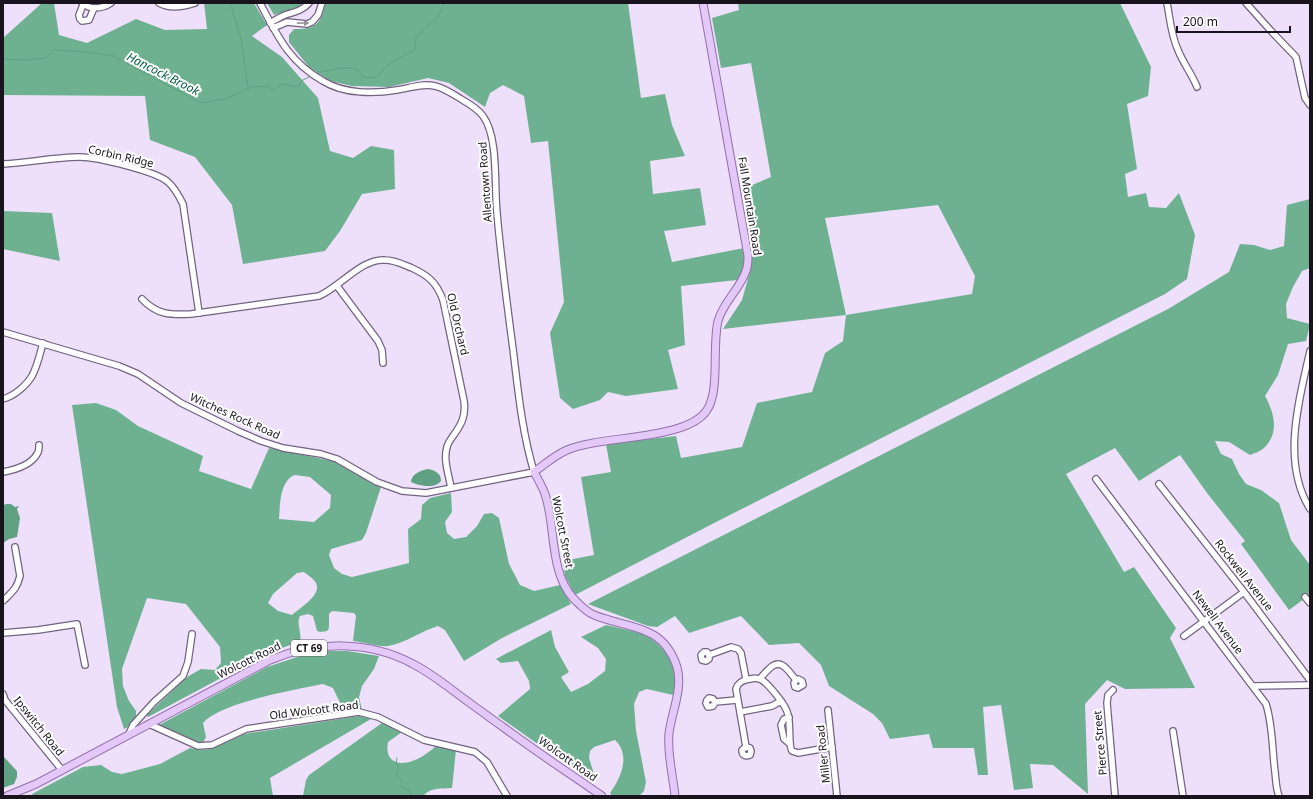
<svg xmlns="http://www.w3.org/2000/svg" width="1313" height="799" font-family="'Noto Sans',sans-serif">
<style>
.forest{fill:#6eb191;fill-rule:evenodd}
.water{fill:#5fa182}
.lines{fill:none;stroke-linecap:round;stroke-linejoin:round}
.stream{stroke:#5fa182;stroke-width:1}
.minor-casing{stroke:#726380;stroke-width:8}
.major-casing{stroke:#9171a9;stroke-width:9}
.minor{stroke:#fff;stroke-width:5.5}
.major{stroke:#e3c8f8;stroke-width:7}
.oneway{fill:#98959a}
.labels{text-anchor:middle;stroke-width:4;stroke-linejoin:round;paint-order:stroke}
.shield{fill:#fff;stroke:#5e5a62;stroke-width:1}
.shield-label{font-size:10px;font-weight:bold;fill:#19131e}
.street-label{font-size:11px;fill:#19131e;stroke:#fff}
.water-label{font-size:12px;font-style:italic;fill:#055e40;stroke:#fff}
</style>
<rect width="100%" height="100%" fill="#eee0fb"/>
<g class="forest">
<path d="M 42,3 L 54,3 L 59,35 L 87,43 L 136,19 L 165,30 L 207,29 L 204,3 L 254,3 L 267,25 L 252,36 L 282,57 L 318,98 L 330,151 L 353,158 L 371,146 L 394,150 L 395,189 L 362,194 L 340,231 L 325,251 L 243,264 L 232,205 L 195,157 L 150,140 L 145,96 L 3,95 L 3,38 Z"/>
<path d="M 267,3 L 302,3 L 299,7 L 274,15 Z"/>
<path d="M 326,3 L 628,3 L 641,98 L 665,94 L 672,125 L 685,156 L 650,161 L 653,194 L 700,188 L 706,225 L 664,231 L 672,262 L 744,248 L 744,269 L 737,280 L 681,286 L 685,345 L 668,350 L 678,389 L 626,396 L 608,392 L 600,400 L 573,409 L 560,398 L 550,333 L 564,302 L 548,141 L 531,143 L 524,96 L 503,85 L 490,93 L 485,107 L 449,83 L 428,78 L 389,87 L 352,86 L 330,81 L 309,67 L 289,42 L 289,35 L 294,29 C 317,29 320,24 326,3 Z"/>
<path d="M 738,3 L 1120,3 L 1151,67 L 1148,96 L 1127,104 L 1137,169 L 1125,174 L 1128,197 L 1146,193 L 1149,207 L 1166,208 L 1179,193 L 1195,235 L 1187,279 L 1165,294 L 720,520 L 575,595 L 565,576 L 563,561 L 594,555 L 581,477 L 611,472 L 606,444 L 676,436 L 681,458 L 742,447 L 757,403 L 812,392 L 825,353 L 843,341 L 846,315 L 723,329 L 742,300 L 751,268 L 752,242 L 743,189 L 771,177 L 751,63 L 721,68 L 712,18 L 739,10 ZM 938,205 L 975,276 L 972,294 L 846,315 L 825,218 Z"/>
<path d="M 1310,199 L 1310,268 L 1302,271 L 1293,287 L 1286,304 L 1287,318 L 1310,324 L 1306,341 L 1288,344 L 1278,375 L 1265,396 C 1274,412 1280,433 1264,448 C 1261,451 1255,453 1250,455 L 1229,442 L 1215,441 L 1221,454 L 1232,459 L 1239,474 L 1246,484 L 1261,490 L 1279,503 L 1291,540 L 1310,565 L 1310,607 L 1304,599 L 1289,610 L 1241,544 L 1245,541 L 1207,493 L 1180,455 L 1139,481 L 1115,448 L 1066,474 L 1124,572 L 1134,567 L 1176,628 L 1170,638 L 1195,688 L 1125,689 L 1107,680 L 1085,704 L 1088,794 L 1053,765 L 1030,764 L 1033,788 L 1014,790 L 1001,705 L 983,707 L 988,775 L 978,775 L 974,748 L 933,748 L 929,734 L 890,739 L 882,723 L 873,714 L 829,686 L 821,665 L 799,643 L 769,645 L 741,616 L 689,633 L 675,616 L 657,627 L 648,626 L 588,604 L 1168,309 L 1229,272 L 1240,244 L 1254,245 L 1270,250 L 1284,246 L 1287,205 Z"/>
<path d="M 3,211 L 52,213 L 60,261 L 3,249 Z"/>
<path d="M 96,403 L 116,410 L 138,426 L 203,456 L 199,471 L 251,489 L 269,448 L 333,461 L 381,487 L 366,533 L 362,540 L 331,549 L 329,555 L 334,568 L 342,574 L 352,577 L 409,563 L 408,529 L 421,519 L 422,505 L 430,498 L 451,493 L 452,512 L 445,522 L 447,533 L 454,539 L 466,537 L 477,526 L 484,514 L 492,513 L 499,518 L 509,564 L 520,585 L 534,591 L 560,585 L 571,604 L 502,638 L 464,661 L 445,630 L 438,626 C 421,631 406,643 388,646 C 379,647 363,642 353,641 L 356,616 L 354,613 L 332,611 L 329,614 L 329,628 L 327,631 L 320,632 L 317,631 L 313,616 L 308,614 L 300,616 C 296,623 302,633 300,641 L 262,656 L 148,717 L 147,715 L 187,677 L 201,669 L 215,670 L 221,663 L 220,647 L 186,604 L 147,598 L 122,669 L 123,686 L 129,701 L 136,711 L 136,716 L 128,727 L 124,729 L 117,707 L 72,405 ZM 295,475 L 310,477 L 331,495 L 330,508 L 314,522 L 279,519 C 280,505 280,480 295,475 ZM 304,572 C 308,575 314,579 316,583 C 322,595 300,608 292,615 L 278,611 L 268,603 L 273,594 L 297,573 Z"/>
<path d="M 606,625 C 618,628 631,630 642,634 C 658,640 672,657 675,673 C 676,681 675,688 673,695 L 647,689 L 639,692 L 634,704 L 636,731 L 646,782 L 644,791 L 639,796 L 612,796 L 610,793 C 621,778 631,755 615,740 L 594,747 L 590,751 L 589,758 L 594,774 L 593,783 L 498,716 L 530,689 L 529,681 L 518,661 L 501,663 L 496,659 L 551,630 L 555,647 L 569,672 L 561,677 L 571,692 L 588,684 L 605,671 L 606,659 L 598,648 L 581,637 Z"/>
<path d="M 324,651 L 347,651 L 379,656 L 374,669 L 362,686 L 359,697 L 362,710 L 344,711 L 333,688 L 323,684 C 294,690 222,702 203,723 L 206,737 L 203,743 C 192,744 169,731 159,725 L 267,667 L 306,654 Z"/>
<path d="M 359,716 L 371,719 L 270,778 L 273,796 L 33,796 L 32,794 L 83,767 L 101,765 L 112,772 L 122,774 L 160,764 L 190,748 L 201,750 L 211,749 L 244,734 Z"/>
<path d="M 382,723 L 402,732 L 388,742 C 384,762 399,767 415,760 C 423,757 430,751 436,746 L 456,750 L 452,788 C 441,789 431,787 423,796 L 303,796 L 306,780 L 309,775 Z"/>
</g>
<g class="water">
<path d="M 429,469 C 435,471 441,473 441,481 C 435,489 419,486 411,482 C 411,474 421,470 429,469 Z"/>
<path d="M 7,504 L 11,504 L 15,507 L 19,506 L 17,509 L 20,518 L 17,537 L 9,539 L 3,543 L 3,505 Z"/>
<path d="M 3,756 L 17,771 L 17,777 L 14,784 L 3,788 Z"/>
</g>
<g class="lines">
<g class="stream">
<path d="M 230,3 L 241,38 L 248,87"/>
<path d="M 3,59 L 25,60 L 46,58 L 54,50 L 88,52 L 113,56 L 201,103 L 228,98 L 251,87 L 267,86 L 274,90 L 282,84 L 299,87 L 301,81 L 309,77"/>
<path d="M 318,72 C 332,72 355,60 363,77 L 367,78 L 377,77 C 388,62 399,58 415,50 L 416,37 L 439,16 L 444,3"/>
<path d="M 397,758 L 396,763 L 399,768 L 397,771 L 397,775 C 401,780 403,780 401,787 L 410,791 L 412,796"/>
</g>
<defs>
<g id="minor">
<path d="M 82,3 C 90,10 102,9 111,3"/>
<path d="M 159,3 C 170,9 183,7 195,3"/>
<path d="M 1167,3 C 1170,19 1171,35 1178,50 C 1183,63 1192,74 1197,87"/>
<path d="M 1246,3 L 1272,32 L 1296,57 L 1305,98 L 1310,105"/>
<path d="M 83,5 L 79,15 L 80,19 L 82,21 L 89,20 L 94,8"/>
<path d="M 270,23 C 275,20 280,17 285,15 C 294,12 302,11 309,3"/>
<path d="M 273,28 L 287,22 L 307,24 L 312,22 L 318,15 L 322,3"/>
<path d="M 3,164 C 28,163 54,157 80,157 C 96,157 156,171 168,182 C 175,188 179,196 183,204 L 199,313"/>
<path d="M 337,286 L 378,341 L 382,350 L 383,363"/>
<path d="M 142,299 C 157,315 170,315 191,314 L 319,296 C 340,287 362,258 385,260 C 395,260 404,265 412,268 C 429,276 436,282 443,300 L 464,401 C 466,415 462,424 453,436 C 451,439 448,443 447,447 C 443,460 449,475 451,488"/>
<path d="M 3,332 L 119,366 L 138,374 L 181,403 L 238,431 L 261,441 L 283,448 L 321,454 L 337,459 L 377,482 L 402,491 L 426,493 L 534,472 C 522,432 518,390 513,349 C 507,304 501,259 497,213 C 494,186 499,138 483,116 C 478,109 468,103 461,99 C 453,94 444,88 435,86 C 422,83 410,88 397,90 C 374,94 344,94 323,81 C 289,62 277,35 260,3"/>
<path d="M 1310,351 C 1299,401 1281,462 1310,509"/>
<path d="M 3,399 C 14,396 26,386 32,376 C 37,367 40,354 43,343"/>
<path d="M 3,472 C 14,470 31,465 37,454 C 39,452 39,447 39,445"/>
<path d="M 1096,479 L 1266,704 C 1273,726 1272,749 1275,772 C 1276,780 1276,789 1279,796"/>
<path d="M 1159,484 L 1244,592 L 1310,680"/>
<path d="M 1305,597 L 1310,603"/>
<path d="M 3,601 C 12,592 17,589 20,576 L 15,547"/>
<path d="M 3,633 L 38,630 L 77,624 L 85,665"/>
<path d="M 1184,636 L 1244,592"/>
<path d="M 709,655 L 709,659 L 706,661 L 702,660 L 701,655 L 704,652 L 707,652 L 709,655 L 731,647 L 738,649 L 741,653 L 746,679"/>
<path d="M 760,679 C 763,674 767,671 771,667 C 782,658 789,672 796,680 L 794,683 L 795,687 L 798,688 L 803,685 L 802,681 L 798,679 L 796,680"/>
<path d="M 1254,686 L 1310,685"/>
<path d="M 1113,690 L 1108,695 L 1107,703 L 1115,796"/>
<path d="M 3,694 L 5,700 L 62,770"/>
<path d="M 715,702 L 713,706 L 708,707 L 706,703 L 707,700 L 709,698 L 713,699 L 715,702 L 737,700"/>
<path d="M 828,710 L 837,796"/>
<path d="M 740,712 L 772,706 L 781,701"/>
<path d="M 789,717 L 784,719 L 781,725 L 784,739 L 790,744"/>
<path d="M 149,724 L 198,746 L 212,745 L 246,729 L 359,712 L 378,717 L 424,740 L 475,752 L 487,762 L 507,796"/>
<path d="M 1173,731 L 1183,796"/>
<path d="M 129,734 L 133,725 L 154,702 L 183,676 L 188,662 L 192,634"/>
<path d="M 746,747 L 750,748 L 751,751 L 750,755 C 745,757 742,755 742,750 L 746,747 L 736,689 C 738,682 743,680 750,679 C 754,678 758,678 762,680 C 769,685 787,706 788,715 C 791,724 788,746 792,751 L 798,753 L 832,747"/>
</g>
<g id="major">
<path d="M 7,796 L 36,784 L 270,660 C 316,641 369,640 413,664 C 427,671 439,680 451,689 C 468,702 485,714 503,727 C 535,751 569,773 602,796"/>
<path d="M 675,796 C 673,776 667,753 669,733 C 672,711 683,689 677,667 C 663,623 628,629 594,615 C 586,612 579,604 573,598 C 549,571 556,526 545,494 C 542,486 538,479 534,472 C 544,465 555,455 567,450 C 601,435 687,441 707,410 C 720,391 712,346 718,321 C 723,302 740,289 746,271 C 748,266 748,260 748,256 L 703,3"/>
</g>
</defs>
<use href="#minor" class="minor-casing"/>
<use href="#major" class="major-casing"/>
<use href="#minor" class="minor"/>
<use href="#major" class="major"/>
</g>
<defs><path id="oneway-solid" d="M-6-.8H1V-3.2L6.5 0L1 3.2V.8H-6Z"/></defs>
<use class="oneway" href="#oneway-solid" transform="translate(303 23) rotate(-1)"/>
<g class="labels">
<rect class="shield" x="291" y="640" width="36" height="16" rx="3"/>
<g class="shield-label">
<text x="309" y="652">CT 69</text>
</g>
<g class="street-label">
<text transform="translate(121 156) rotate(13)" y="4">Corbin Ridge</text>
<text transform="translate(485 182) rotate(-94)" y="4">Allentown Road</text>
<text transform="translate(750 206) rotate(81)" y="4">Fall Mountain Road</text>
<text transform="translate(458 324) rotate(77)" y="4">Old Orchard</text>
<text transform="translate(235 416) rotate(24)" y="4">Witches Rock Road</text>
<text transform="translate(563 532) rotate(79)" y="4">Wolcott Street</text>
<text transform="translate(1244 575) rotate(52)" y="4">Rockwell Avenue</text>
<text transform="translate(1218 622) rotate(53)" y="4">Newell Avenue</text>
<text transform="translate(249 660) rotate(-26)" y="4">Wolcott Road</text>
<text transform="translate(314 710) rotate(-7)" y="4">Old Wolcott Road</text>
<text transform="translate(39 726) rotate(51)" y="4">Ipswitch Road</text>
<text transform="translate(1100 743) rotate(-95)" y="4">Pierce Street</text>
<text transform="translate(823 754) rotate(-96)" y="4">Miller Road</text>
<text transform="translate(568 759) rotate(35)" y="4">Wolcott Road</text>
</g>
<g class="water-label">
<text transform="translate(163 74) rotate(27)" y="4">Hancock Brook</text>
</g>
</g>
<rect width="1313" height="799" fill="none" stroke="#19131e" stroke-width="8"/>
<path d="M1177 26v6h113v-6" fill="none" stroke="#19131e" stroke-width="2"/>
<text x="1183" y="26" font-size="12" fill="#19131e" stroke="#ffffff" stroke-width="3" paint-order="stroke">200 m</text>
</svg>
